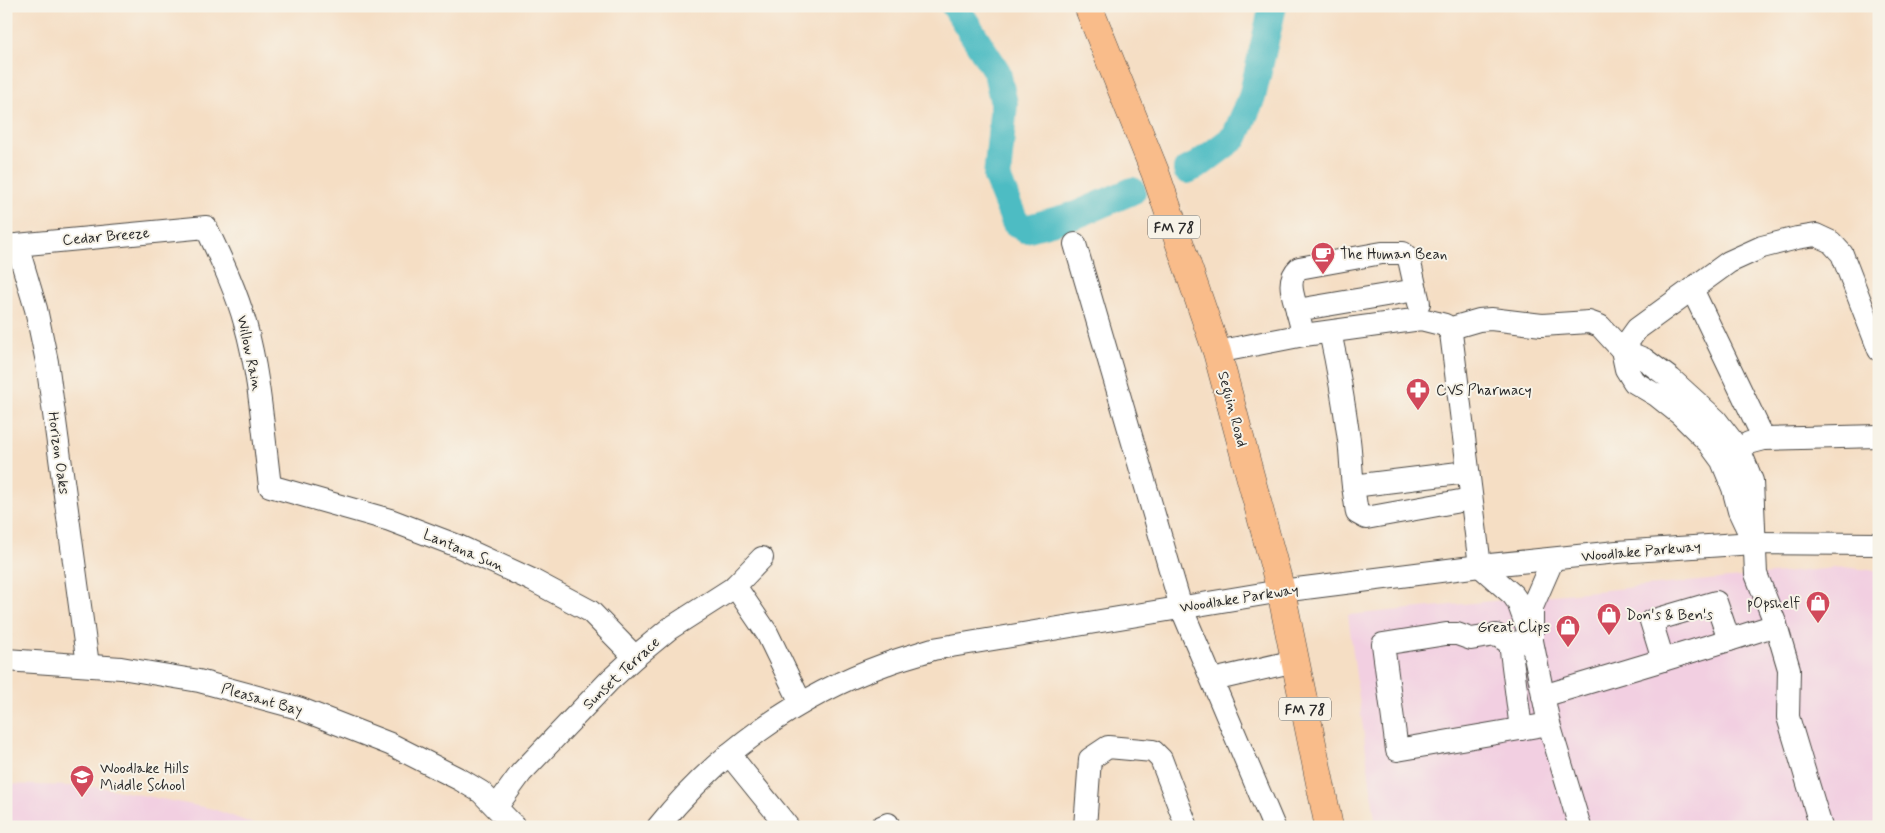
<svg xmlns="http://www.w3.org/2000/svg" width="1885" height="833" font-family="Mynerve,sans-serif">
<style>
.built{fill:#f2cfe1}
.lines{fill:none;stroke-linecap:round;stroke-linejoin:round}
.river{stroke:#4ebcc3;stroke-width:28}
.minor-casing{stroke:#494642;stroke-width:24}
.major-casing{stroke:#494642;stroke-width:29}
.minor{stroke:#fff;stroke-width:22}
.major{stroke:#f9bc8a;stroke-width:28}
.labels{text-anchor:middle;stroke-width:4;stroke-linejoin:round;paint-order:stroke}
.shield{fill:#f7f3e8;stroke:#686764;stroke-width:1}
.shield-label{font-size:14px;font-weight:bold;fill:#2b2b2b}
.street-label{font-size:15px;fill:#2b2b2b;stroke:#f7f3e8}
.poi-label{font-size:15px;fill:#2b2b2b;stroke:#f7f3e8;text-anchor:start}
</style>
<rect width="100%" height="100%" fill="#f7f3e8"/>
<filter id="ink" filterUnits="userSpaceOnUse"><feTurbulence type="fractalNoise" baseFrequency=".02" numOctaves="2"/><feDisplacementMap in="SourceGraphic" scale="10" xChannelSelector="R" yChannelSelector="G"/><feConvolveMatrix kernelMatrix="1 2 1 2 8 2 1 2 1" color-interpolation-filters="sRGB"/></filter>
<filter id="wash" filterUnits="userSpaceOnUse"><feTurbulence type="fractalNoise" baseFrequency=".0096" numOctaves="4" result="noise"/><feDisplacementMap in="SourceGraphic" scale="20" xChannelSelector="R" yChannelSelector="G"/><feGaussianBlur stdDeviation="1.12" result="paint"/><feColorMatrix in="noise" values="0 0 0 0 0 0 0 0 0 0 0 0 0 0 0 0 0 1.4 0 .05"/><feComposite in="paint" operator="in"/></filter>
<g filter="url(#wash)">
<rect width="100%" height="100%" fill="#f5dec4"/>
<g class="built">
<path d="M 1844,567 L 1879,571 L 1879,827 L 1376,827 L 1348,615 Z"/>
<path d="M 6,784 L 100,787 L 213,809 L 262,827 L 6,827 Z"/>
</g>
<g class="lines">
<g class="river">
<path d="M 955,6 L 997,72 L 1004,104 L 997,177 L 1015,222 L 1025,229 L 1076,215 L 1132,191"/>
<path d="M 1187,170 L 1198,165 L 1235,137 L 1252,97 L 1273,6"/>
</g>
</g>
</g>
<g filter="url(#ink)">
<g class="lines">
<defs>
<g id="minor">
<path d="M 1075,244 L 1181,607 L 1274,827"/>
<path d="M 17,245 L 36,309 L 47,362 L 88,665"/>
<path d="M 6,246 L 206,227 C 221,259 236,290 245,323 C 260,376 263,432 270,486 L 390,520 L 458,546 L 532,580 L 590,611 L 635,657"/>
<path d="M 1692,289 L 1764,439"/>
<path d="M 1297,310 C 1293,295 1286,280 1299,268 L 1382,253 L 1403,253 L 1409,259 L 1416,290"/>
<path d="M 1301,325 L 1297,310 L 1416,290 L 1419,303"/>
<path d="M 1448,329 L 1479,320 L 1491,319 L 1542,325 L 1589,322 L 1600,326 L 1622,350 L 1637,329 L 1729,262 L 1762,247 L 1797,238 L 1816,235 L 1831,242 L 1842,254 L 1879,350"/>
<path d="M 1330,332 C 1338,368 1344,403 1349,440 C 1351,455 1351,471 1353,486 L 1467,472"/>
<path d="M 1217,352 L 1304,335 L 1421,319 L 1445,325 L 1451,333 L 1480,566 L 1513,595 L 1518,602 L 1532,641"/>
<path d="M 1749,443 L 1764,439 L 1879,436"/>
<path d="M 1353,486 L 1357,513 L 1366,518 L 1471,499"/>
<path d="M 1754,543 L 1739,511 L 1733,488 L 1722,461 L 1708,442 L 1681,415 L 1656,395 L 1634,382 L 1626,369 L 1622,350 L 1644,359 L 1671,379 L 1716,420 L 1740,451 L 1752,481 L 1756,574 L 1776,625 L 1789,669 L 1788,717 L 1821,827"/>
<path d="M 1553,559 L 1532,607 L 1532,641 L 1549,724 L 1580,827"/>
<path d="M 735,586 L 767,633 L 801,703"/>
<path d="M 1532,641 L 1510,643 L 1496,635 L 1471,639 L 1457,634 L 1446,634 L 1383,644 L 1397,750 L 1549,724"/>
<path d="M 1510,643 L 1521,729"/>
<path d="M 6,660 L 121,668 L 199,681 L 298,708 L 390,744 L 461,780 L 481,792 L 515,827"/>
<path d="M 1663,660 L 1729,640"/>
<path d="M 1213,680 L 1295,661"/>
<path d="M 1543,696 L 1663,660 L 1651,621 L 1716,602 L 1729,640 L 1776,625"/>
<path d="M 729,754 L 788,827"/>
<path d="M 497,806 L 521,773 L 609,681 L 635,657 L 669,629 L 733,588 L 762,558"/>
<path d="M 658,827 C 717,753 797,696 886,664 C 901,658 918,654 933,649 L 1281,591 L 1480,566 L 1617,552 L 1754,543 L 1879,544"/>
<path d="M 881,827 L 888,824"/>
<path d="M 1085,827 L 1090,759 L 1108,747 L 1153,751 L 1161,759 L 1187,827"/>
</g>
<path id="major" d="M 1088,6 L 1155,172 L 1217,352 L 1281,591 L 1329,827"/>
</defs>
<use href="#minor" class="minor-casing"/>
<use href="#major" class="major-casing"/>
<use href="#minor" class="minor"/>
<use href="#major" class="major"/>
</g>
</g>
<defs>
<symbol id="cafe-pin" viewBox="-11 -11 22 30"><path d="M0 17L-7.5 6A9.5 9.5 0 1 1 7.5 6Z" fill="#d1495b" stroke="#f7f3e8"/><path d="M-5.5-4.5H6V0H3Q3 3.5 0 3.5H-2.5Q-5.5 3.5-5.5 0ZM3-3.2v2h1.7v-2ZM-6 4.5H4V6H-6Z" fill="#fff"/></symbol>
<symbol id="pharmacy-pin" viewBox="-11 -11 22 30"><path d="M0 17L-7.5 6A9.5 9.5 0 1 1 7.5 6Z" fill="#d1495b" stroke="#f7f3e8"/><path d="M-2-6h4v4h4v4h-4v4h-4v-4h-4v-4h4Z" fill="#fff"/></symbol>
<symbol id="shop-pin" viewBox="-11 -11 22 30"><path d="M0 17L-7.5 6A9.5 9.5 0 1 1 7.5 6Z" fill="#d1495b" stroke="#f7f3e8"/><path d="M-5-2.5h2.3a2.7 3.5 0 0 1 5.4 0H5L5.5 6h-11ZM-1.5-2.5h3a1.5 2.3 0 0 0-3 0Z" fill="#fff"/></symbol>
<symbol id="school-pin" viewBox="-11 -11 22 30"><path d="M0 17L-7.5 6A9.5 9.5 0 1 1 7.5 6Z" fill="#d1495b" stroke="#f7f3e8"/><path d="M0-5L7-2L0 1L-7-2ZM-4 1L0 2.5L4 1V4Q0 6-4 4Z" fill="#fff"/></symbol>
</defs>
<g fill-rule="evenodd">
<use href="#cafe-pin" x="1309" y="240" width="28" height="38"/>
<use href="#pharmacy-pin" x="1404" y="376" width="28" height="38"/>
<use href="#shop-pin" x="1804" y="589" width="28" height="38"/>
<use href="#shop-pin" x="1595" y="601" width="28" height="38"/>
<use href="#shop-pin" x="1554" y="613" width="28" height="38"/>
<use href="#school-pin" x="68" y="763" width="28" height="38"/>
</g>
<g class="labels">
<g class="shield">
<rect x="1148" y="215.5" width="52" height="23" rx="4"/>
<rect x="1279" y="697.5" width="52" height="23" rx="4"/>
</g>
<g class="shield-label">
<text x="1174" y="232">FM 78</text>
<text x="1305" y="714">FM 78</text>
</g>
<g class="street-label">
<text transform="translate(106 236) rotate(-5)" y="5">Cedar Breeze</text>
<text transform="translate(250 353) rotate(78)" y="5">Willow Rain</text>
<text transform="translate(1233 409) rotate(75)" y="5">Seguin Road</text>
<text transform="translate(59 453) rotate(82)" y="5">Horizon Oaks</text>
<text transform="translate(464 550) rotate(23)" y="5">Lantana Sun</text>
<text transform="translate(1641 551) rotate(-5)" y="5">Woodlake Parkway</text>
<text transform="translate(1239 598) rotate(-9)" y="5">Woodlake Parkway</text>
<text transform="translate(621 673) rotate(-43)" y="5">Sunset Terrace</text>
<text transform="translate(262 699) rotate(16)" y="5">Pleasant Bay</text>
</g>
<g class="poi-label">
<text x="1340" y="259">The Human Bean</text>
<text x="1436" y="395">CVS Pharmacy</text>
<text x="1800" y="608" text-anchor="end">pOpshelf</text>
<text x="1626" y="620">Don's &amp; Ben's</text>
<text x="1550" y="632" text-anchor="end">Great Clips</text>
<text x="100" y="773">Woodlake Hills<tspan x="100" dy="17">Middle School</tspan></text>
</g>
</g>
<rect width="1885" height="833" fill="none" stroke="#f7f3e8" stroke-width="25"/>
</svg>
